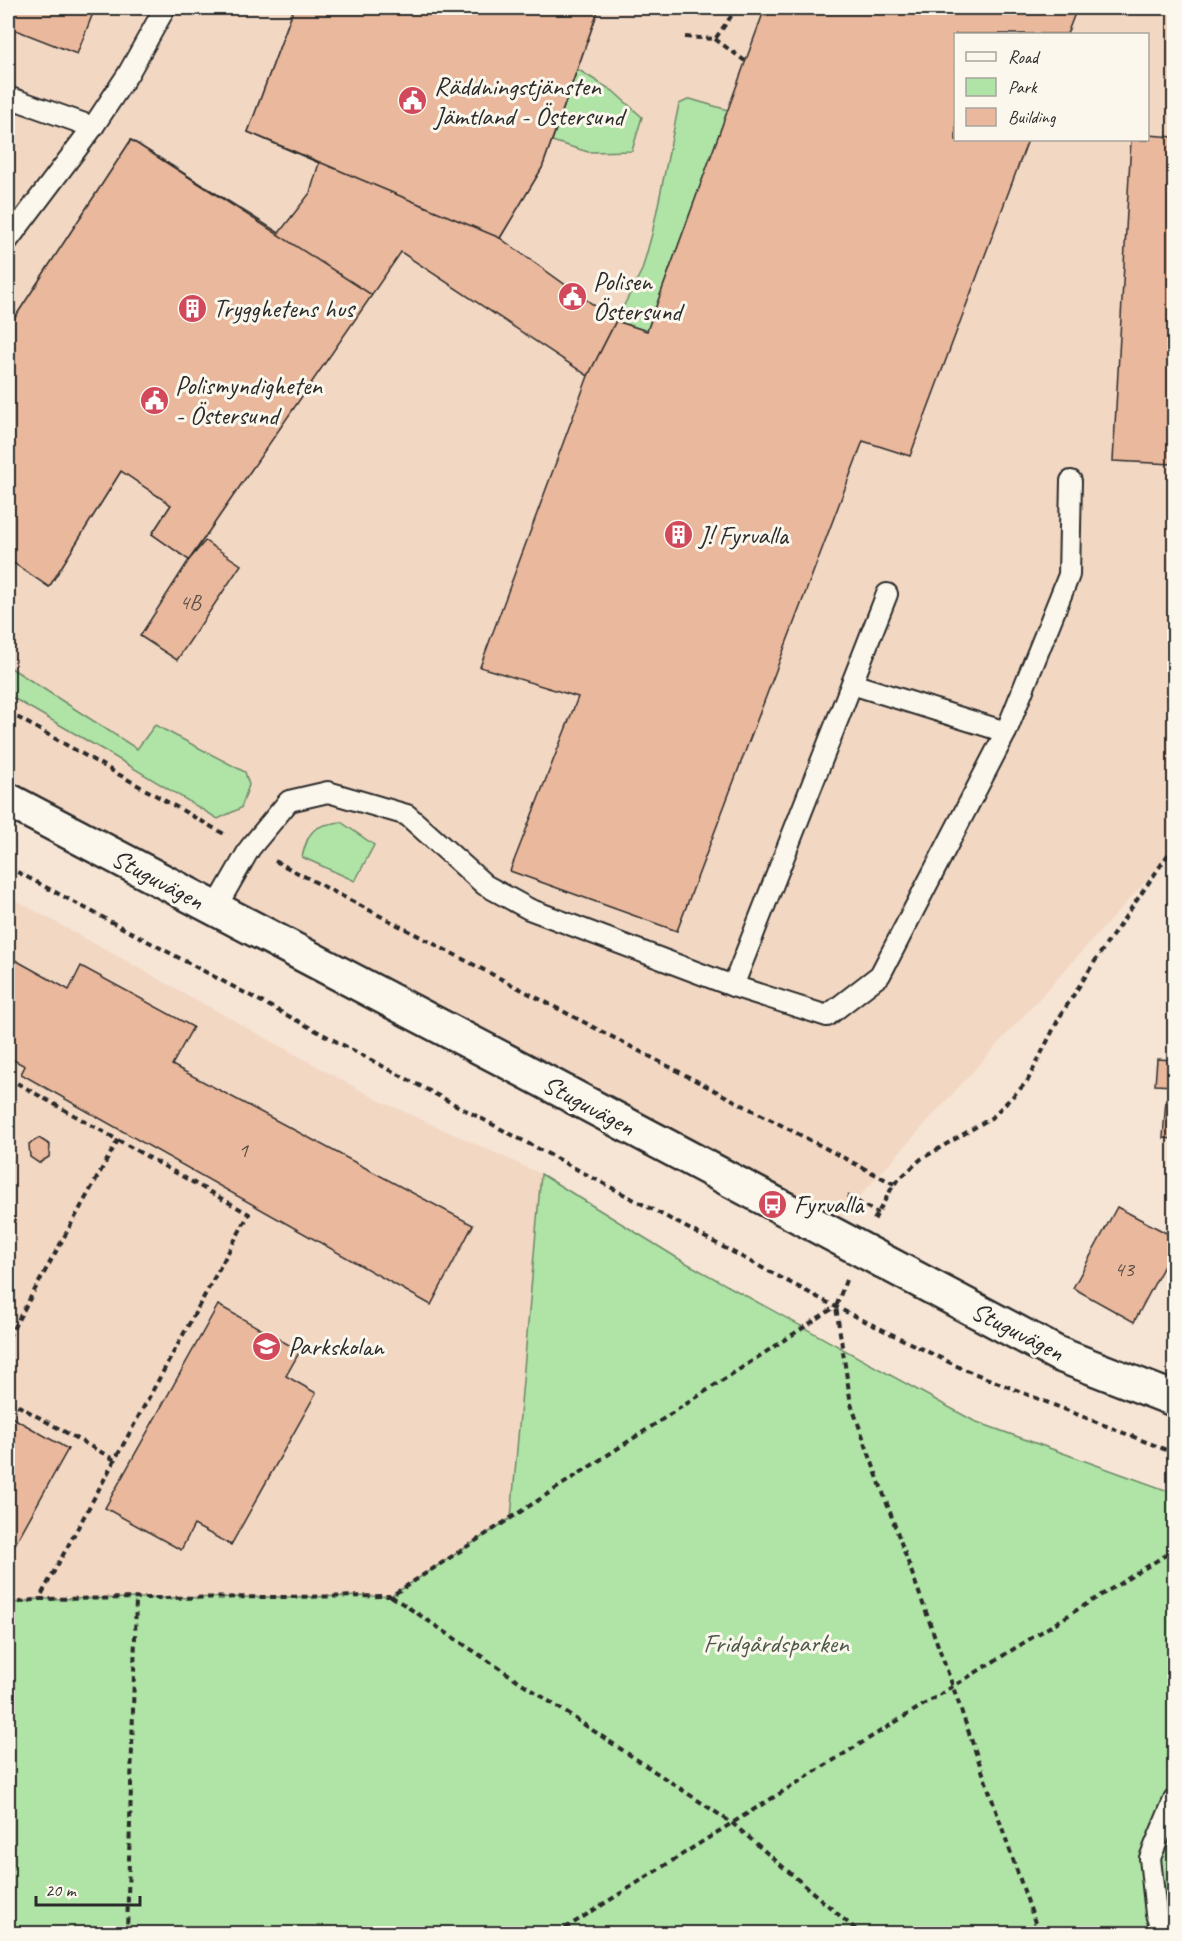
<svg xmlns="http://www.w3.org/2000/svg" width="1182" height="1941" font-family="Caveat,sans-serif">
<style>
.built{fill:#f2d7c3;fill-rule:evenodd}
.green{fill:#afe4a6;stroke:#6d8868;stroke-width:1.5}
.building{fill:#eab89c;stroke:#2b2b2b;stroke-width:1.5}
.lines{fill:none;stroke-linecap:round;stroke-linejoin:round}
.service-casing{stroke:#2b2b2b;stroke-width:24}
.secondary-casing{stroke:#2b2b2b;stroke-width:38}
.path{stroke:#2b2b2b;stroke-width:4;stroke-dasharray:6 4.5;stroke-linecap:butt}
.service{stroke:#fbf7ec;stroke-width:20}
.secondary{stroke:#fbf7ec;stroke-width:33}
.labels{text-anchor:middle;stroke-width:6;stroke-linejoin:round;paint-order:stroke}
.number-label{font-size:22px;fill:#5b4e47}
.poi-label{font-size:26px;fill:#2b2b2b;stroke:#fbf7ec;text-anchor:start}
.street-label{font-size:26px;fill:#2b2b2b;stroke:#fbf7ec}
.park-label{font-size:26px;fill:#4c594a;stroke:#fbf7ec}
</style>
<rect width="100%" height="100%" fill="#f6e4d4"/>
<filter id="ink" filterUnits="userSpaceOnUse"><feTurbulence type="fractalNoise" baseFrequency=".0167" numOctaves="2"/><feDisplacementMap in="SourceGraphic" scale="12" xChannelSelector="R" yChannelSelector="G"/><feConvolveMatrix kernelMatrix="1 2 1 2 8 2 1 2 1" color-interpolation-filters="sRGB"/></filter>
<g filter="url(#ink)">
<g class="built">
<path d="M 8,8 L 1174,8 L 1174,850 L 827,1232 L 8,800 ZM 956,34 L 1148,34 L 1148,140 L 956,140 Z"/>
<path d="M 8,896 L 376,1099 L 541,1174 L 511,1518 L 391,1596 L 39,1599 L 8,1604 Z"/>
</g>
<g class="green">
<path d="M 577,69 L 613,91 L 642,117 L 632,151 L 588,152 L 552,141 Z"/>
<path d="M 690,99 L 728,110 L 647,331 L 616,321 L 642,270 L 652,234 L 679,104 Z"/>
<path d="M 8,666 L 137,749 L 155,725 L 245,772 L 249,785 L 241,808 L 218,819 L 105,751 L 8,695 Z"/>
<path d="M 341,822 L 374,845 L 355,881 L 302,857 C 309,829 313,826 341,822 Z"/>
<path d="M 541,1174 L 679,1259 L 974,1421 L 1174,1493 L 1174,1933 L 8,1933 L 8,1604 L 39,1599 L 391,1596 L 511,1518 Z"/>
</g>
<g class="building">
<path d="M 8,8 L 95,8 L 77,54 L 8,27 Z"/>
<path d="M 294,8 L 599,8 L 542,168 L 500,238 L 616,321 L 588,376 L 401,252 L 189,560 L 152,534 L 171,505 L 121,471 L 49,587 L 8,559 L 8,328 L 131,140 L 279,233 L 310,193 L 319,163 L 248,132 Z"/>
<path d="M 294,8 L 599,8 L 542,168 L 500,238 L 248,132 Z"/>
<path d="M 765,8 L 1077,8 L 1067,34 L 956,34 L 956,140 L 1028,140 L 910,456 L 863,441 L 677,931 L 510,871 L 578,697 L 480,667 L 588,376 L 616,321 L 647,331 Z"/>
<path d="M 1148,135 L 1174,137 L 1174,518 L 1170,518 L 1173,464 L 1113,461 L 1131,140 L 1148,140 Z"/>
<path d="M 131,140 L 372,295 L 189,560 L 152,534 L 171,505 L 121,471 L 49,587 L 8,559 L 8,328 Z"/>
<path d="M 205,541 L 241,565 L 177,660 L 140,636 L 189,560 Z"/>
<path d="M 8,956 L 69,990 L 81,966 L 193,1027 L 172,1065 L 473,1225 L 431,1305 L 21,1074 L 25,1066 L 8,1057 Z"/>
<path d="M 1157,1059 L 1174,1060 L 1174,1086 L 1155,1085 Z"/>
<path d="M 1166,1099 L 1174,1100 L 1174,1139 L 1163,1138 Z"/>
<path d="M 39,1138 L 50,1145 L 49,1157 L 39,1163 L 30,1157 L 29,1144 Z"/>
<path d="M 1117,1207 L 1174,1237 L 1174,1247 L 1134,1322 L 1073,1288 Z"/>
<path d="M 218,1305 L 300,1351 L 286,1376 L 316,1393 L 231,1545 L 194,1525 L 181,1550 L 105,1508 Z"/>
<path d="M 8,1415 L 68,1449 L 9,1555 L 8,1554 Z"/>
</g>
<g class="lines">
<defs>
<g id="service">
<path d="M 8,97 L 93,127"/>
<path d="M 8,240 L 93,127 L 128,74 L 165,8"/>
<path d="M 852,684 L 1006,732"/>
<path d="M 215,909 L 250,848 L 289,801 L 328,792 L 407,815 L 485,885 L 529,909 L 733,986 L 887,594"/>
<path d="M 733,986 L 827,1016 L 880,975 L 1006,732 L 1069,575 L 1071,481"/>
<path d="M 1163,1934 L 1156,1914 L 1150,1858 L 1174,1800"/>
</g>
<path id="secondary" d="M 8,800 L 510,1063 L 1058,1354 L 1174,1399"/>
</defs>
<use href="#service" class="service-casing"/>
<use href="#secondary" class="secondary-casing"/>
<g class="path">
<path d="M 685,37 L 715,39 L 737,8"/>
<path d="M 715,39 L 745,61"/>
<path d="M 8,712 L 226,835"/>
<path d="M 275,861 L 894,1184"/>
<path d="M 8,867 L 836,1307 L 961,1368 L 1174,1453"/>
<path d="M 8,1078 L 249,1214 L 39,1599"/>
<path d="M 847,1196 L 878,1213"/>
<path d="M 874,1220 L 894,1184 L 921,1159 L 991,1118 L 1027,1082 L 1059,1018 L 1097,958 L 1174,846"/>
<path d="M 846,1280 L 836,1307 L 851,1404 L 953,1687 L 1039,1934"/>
<path d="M 8,1338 L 118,1140"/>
<path d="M 8,1400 L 115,1460"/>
<path d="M 391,1596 L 732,1823 L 861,1934"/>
<path d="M 8,1604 L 39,1599 L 391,1596 L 835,1307"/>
<path d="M 127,1934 L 136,1599"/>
<path d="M 556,1934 L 732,1823 L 1174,1550"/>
</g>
<use href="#service" class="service"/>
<use href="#secondary" class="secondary"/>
</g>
</g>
<defs>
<symbol id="civic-disc" viewBox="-11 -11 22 22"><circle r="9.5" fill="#d1495b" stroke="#fbf7ec"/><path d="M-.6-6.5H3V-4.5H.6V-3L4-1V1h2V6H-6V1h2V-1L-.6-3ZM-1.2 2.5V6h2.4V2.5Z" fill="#fff"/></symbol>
<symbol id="building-disc" viewBox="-11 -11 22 22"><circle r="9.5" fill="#d1495b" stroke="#fbf7ec"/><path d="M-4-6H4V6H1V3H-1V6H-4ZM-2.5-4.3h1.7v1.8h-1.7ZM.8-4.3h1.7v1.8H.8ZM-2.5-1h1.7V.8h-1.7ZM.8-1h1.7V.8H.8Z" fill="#fff"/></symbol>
<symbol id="bus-disc" viewBox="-11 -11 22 22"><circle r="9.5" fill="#d1495b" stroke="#fbf7ec"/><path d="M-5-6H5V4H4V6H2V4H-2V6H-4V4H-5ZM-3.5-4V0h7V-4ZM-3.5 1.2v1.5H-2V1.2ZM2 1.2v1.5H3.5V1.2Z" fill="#fff"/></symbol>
<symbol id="school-disc" viewBox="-11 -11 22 22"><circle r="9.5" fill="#d1495b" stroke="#fbf7ec"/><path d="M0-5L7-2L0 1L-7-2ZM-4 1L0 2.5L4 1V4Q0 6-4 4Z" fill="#fff"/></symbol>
</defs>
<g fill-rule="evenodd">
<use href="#civic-disc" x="396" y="84" width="33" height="33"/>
<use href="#civic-disc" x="556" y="280" width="33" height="33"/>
<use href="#building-disc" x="176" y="292" width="33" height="33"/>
<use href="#civic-disc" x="138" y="384" width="33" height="33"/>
<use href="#building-disc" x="662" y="518" width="33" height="33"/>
<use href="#bus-disc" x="756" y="1188" width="33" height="33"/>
<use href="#school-disc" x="250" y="1330" width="33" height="33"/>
</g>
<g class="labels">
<g class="number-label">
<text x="190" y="609">4B</text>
<text x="243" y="1157">1</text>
<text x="1124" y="1276">43</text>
</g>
<g class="poi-label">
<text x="434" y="95">Räddningstjänsten<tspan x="434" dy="30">Jämtland - Östersund</tspan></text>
<text x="593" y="290">Polisen<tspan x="593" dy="30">Östersund</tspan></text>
<text x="213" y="317">Trygghetens hus</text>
<text x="175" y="394">Polismyndigheten<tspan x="175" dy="30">- Östersund</tspan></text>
<text x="699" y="544">J! Fyrvalla</text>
<text x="794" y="1213">Fyrvalla</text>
<text x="288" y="1355">Parkskolan</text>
</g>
<g class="street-label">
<text transform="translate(158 879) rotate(28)" y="9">Stuguvägen</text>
<text transform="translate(589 1105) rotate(28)" y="9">Stuguvägen</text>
<text transform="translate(1018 1331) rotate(27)" y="9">Stuguvägen</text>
</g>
<g class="park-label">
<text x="776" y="1652">Fridgårdsparken</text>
</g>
</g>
<rect width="1182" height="1941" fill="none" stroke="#fbf7ec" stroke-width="30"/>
<rect x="15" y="15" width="1152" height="1911" fill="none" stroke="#2b2b2b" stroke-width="2" filter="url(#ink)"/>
<rect x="954" y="33" width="195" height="108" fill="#fbf7ec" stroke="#a8a59f" stroke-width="1.5"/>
<rect x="966" y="52" width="30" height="9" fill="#fbf7ec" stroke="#a8a59f" stroke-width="1.5"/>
<text x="1008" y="63" font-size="18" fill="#2b2b2b">Road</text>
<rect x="966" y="78" width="30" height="18" fill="#afe4a6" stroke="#a8a59f" stroke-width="1.5"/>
<text x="1008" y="93" font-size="18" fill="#2b2b2b">Park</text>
<rect x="966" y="108" width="30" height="18" fill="#eab89c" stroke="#a8a59f" stroke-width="1.5"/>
<text x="1008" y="123" font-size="18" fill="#2b2b2b">Building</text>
<path d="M36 1896v9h104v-9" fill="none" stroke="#2b2b2b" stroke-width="3"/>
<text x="45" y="1896" font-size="18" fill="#2b2b2b" stroke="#fbf7ec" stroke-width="4.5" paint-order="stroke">20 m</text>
</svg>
